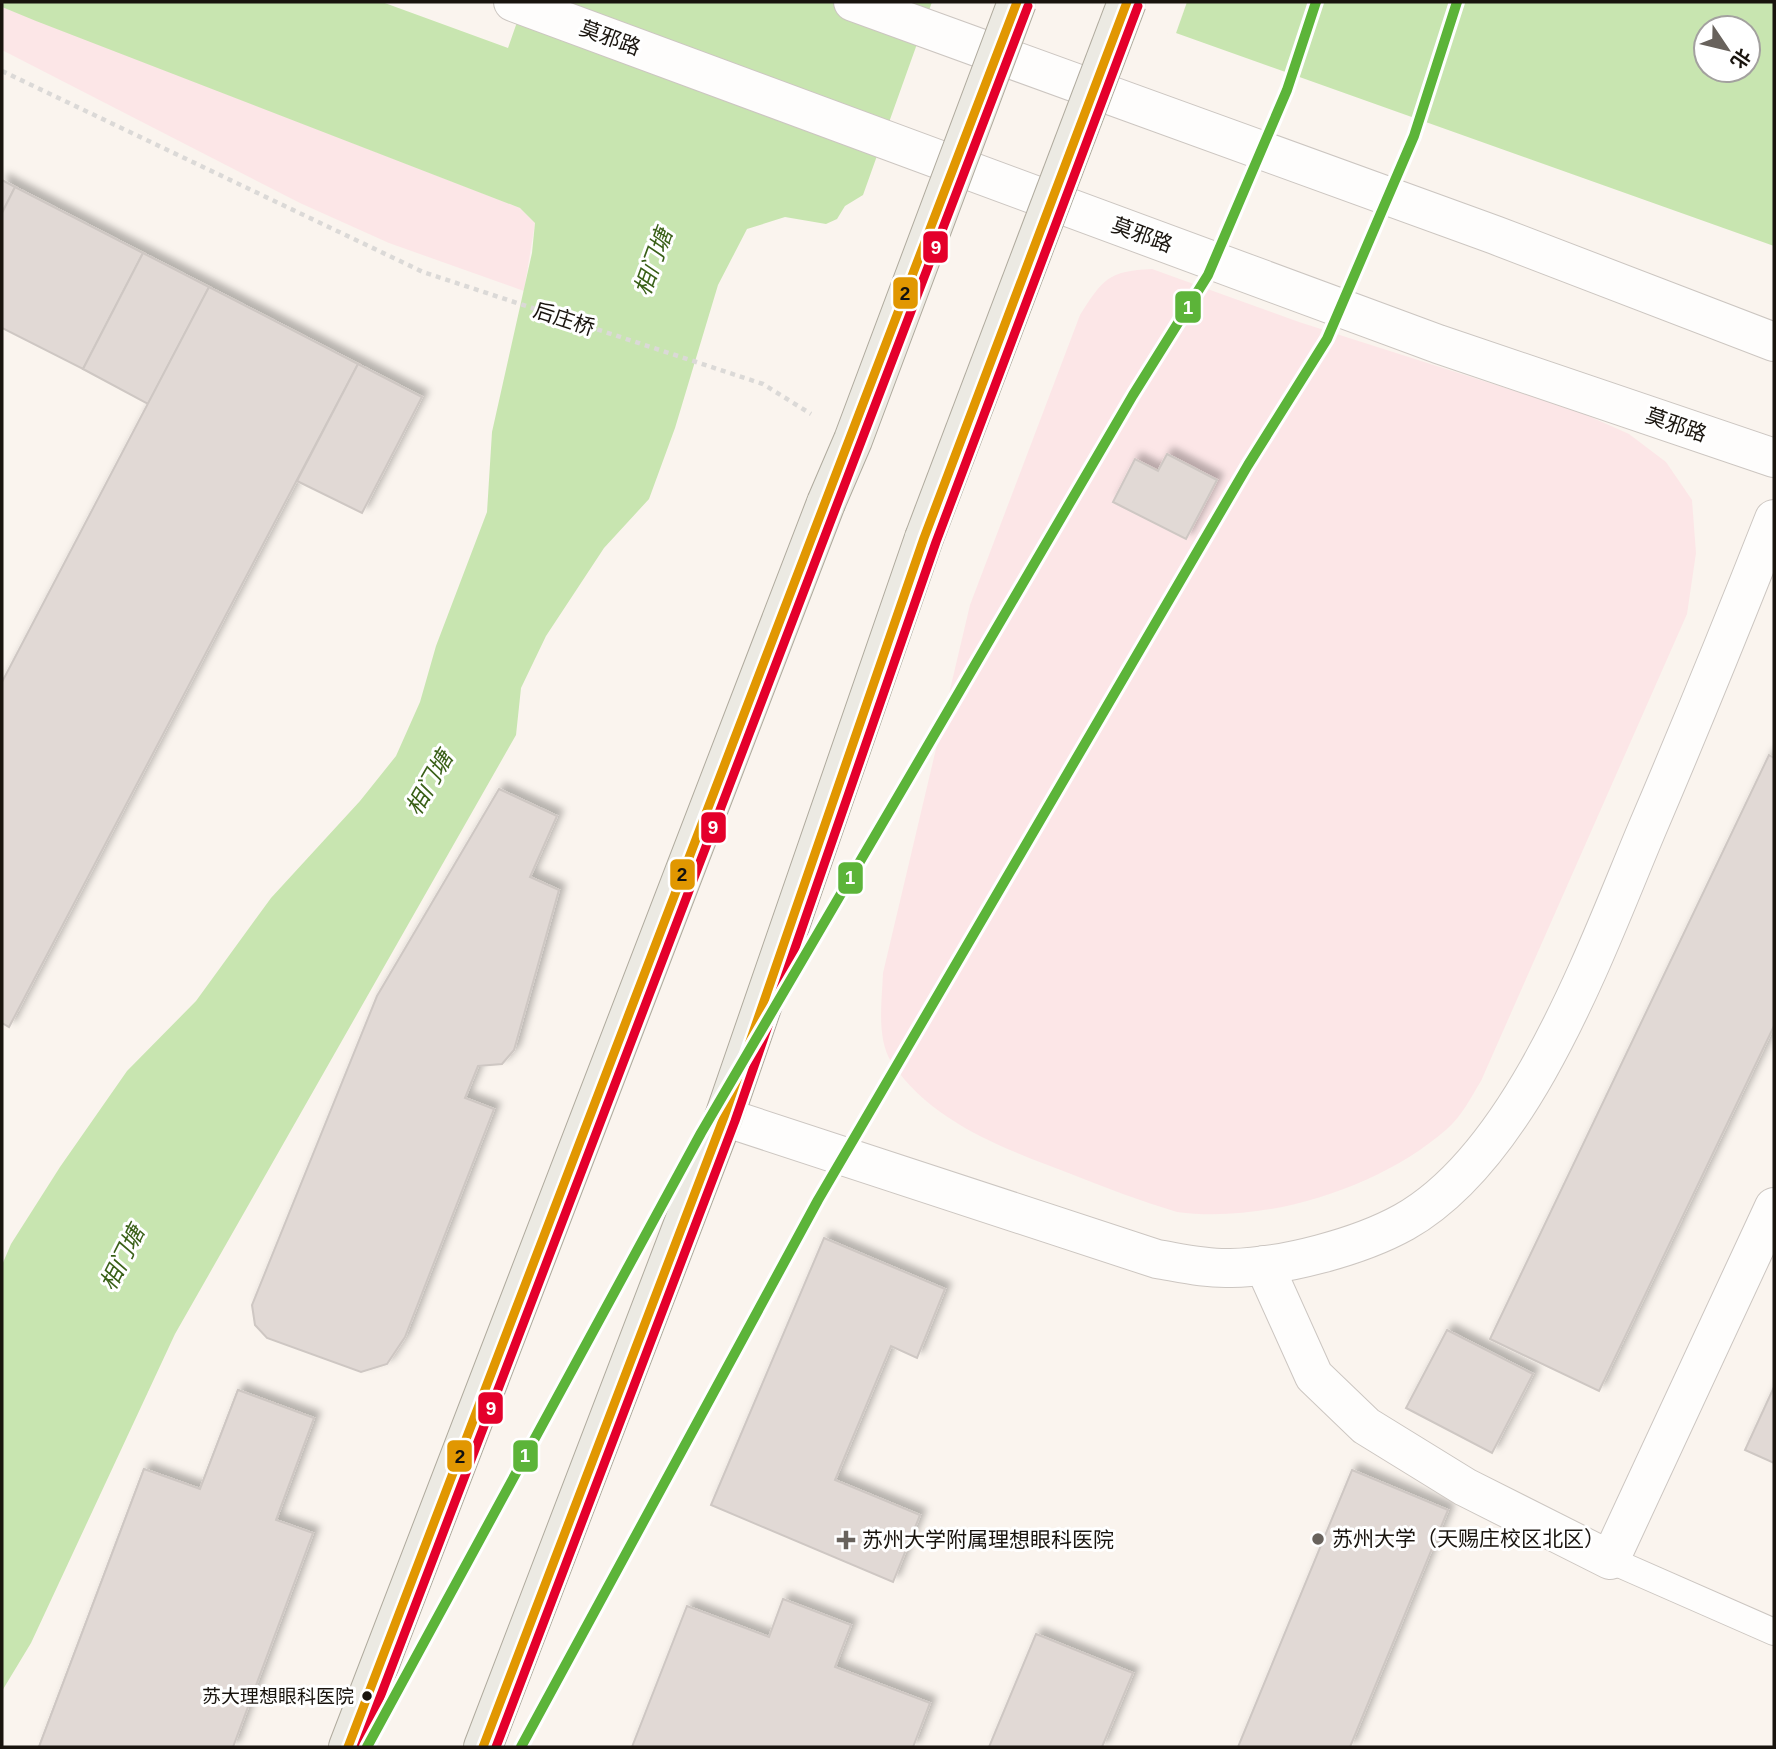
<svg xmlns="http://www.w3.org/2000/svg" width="1776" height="1749" font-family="Arial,'Noto Sans SC',sans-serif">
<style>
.green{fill:#fce6e7}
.water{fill:#c8e5b0;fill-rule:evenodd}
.pier{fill:#faf4ee}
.building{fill:#e1d9d5;stroke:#cec7c3;stroke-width:2;filter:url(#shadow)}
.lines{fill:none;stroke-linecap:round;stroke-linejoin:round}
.service-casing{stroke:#ccc6c1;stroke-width:28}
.minor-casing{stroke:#ccc6c1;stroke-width:40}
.secondary-casing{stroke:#ccc6c1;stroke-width:40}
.primary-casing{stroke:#afaa9d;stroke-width:40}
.path{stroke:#dbd9d7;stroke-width:4.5;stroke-dasharray:5 5;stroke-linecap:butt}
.service{stroke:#fefdfc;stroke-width:26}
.minor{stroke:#fefdfc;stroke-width:38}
.secondary{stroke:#fefdfc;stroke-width:38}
.primary{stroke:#eceae3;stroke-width:38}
.primary-bridge-casing{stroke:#afaa9d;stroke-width:40;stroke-linecap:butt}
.primary-bridge{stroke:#eceae3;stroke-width:38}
.bus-1-casing{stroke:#fff;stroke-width:14}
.bus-2-casing{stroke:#fff;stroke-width:14}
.bus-1{stroke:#e19701;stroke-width:9}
.bus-2{stroke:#e4002b;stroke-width:9}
.metro-1-casing{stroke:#fff;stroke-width:16}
.metro-1{stroke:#5cb439;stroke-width:10}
.poi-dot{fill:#68625c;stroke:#fff;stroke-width:2.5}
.bus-dot{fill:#19140e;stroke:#fff;stroke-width:2.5}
.labels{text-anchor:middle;stroke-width:6;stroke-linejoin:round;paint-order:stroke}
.bus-label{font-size:19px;fill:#19140e;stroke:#fff;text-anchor:end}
.street-label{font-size:21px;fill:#19140e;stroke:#fff}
.poi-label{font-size:21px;fill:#19140e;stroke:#fff;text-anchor:start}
.water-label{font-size:23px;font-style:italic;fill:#3a6018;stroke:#fff}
.line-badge{stroke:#fff;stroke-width:2.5}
.badge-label{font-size:19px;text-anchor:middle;font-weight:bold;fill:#fff}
.pale-badge-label{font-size:19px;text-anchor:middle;font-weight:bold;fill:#111}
</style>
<defs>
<filter id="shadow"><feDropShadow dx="6" dy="-6" stdDeviation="3.5" flood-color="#0004"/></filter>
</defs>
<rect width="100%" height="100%" fill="#faf4ee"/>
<g class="green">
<path d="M 2,7 L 520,208 L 535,223 L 524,291 L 389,243 L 300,203 L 2,50 Z"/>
<path d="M 1152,269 L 1299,322 L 1575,410 L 1629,434 L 1666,462 L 1692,500 L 1696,553 L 1687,614 L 1481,1081 C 1471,1097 1462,1116 1447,1129 C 1380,1188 1266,1224 1177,1212 C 1141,1201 1106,1188 1071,1174 C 1006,1149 933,1124 892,1063 C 876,1039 882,1001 883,973 L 970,605 L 1080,315 C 1103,279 1108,271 1152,269 Z"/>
</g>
<g class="water">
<path d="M 2,2 L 382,2 L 508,48 L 524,2 L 932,2 L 863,195 L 845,206 L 837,219 L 826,224 L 785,217 L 747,229 L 718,285 L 675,428 L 649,499 L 604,548 L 546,636 L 521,688 L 516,735 L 175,1334 L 31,1643 L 2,1691 L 2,1265 L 11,1244 L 60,1167 L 127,1071 L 196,1001 L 271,898 L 360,801 L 396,756 L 420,702 L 436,646 L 487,512 L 492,432 L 532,253 L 535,223 L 520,208 L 36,21 L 2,7 Z"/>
<path d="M 1089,2 L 1774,2 L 1774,246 ZM 1706,28 L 1748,28 L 1748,70 L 1706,70 Z"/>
</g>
<path class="pier" d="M 1085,2 L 1187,2 L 1175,36 Z"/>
<g class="building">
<path d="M 2,180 L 15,187 L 2,213 Z"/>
<path d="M 15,187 L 143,253 L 83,369 L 2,328 L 2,213 Z"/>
<path d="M 143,253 L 209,287 L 148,404 L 83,369 Z"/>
<path d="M 209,287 L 358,364 L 9,1027 L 2,1023 L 2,682 Z"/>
<path d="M 358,364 L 422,397 L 362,513 L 297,481 Z"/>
<path d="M 1167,454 L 1217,480 L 1186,539 L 1113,502 L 1135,459 L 1158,471 Z"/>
<path d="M 1769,755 L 1774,758 L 1774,1026 L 1599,1391 L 1490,1339 Z"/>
<path d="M 499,789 L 557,816 L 530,877 L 559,890 L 514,1050 L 502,1064 L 478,1066 L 465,1098 L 494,1109 L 405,1337 L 387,1364 L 361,1372 L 267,1338 L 255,1325 L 252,1305 L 377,996 Z"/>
<path d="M 824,1238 L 945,1289 L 917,1358 L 891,1346 L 835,1480 L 920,1515 L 893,1582 L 711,1505 Z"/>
<path d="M 1447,1330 L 1533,1374 L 1492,1453 L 1406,1408 Z"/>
<path d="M 1774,1387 L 1774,1463 L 1745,1450 Z"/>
<path d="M 238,1390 L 314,1418 L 276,1520 L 227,1502 L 135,1747 L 39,1747 L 144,1469 L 200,1489 Z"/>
<path d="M 238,1390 L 314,1418 L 276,1520 L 313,1533 L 233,1747 L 39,1747 L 144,1469 L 200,1489 Z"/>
<path d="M 1352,1470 L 1448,1510 L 1350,1747 L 1238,1747 Z"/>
<path d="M 783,1599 L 851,1625 L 835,1667 L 930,1703 L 913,1747 L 632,1747 L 687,1606 L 769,1637 Z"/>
<path d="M 1036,1634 L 1133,1673 L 1102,1747 L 989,1747 Z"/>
</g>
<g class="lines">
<defs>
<path id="service" d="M 1610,1560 L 1774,1632"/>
<path id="minor" d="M 1264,1265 L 1314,1376 L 1366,1426 L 1465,1487 L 1610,1560 L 1774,1207"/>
<g id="secondary">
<path d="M 513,2 L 1438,344 L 1774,458"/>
<path d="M 853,2 L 1495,235 L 1774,342"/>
<path d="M 724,1117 L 1157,1259 C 1181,1263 1206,1269 1231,1268 C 1283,1267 1359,1247 1404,1222 C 1524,1154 1596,950 1647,829 C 1691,726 1733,623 1774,519"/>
</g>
<g id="primary">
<path d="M 348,1747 L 826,503"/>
<path d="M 483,1747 L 724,1117 L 924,538"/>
</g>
</defs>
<use href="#service" class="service-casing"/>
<use href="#minor" class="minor-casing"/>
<use href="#secondary" class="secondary-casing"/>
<use href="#primary" class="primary-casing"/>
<path class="path" d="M 2,71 L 423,272 L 763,384 L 811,414"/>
<use href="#service" class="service"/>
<use href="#minor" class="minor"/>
<use href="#secondary" class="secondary"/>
<use href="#primary" class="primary"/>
<defs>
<g id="primary-bridge">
<path d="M 826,503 L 853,440 L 1017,2"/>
<path d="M 924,538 L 1127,2"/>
</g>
</defs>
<use href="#primary-bridge" class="primary-bridge-casing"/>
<use href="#primary-bridge" class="primary-bridge"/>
<defs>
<g id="bus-1">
<path d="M 348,1747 L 1017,2"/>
<path d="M 483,1747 L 724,1117 L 924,538 L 1127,2"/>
</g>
<g id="bus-2">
<path d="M 361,1747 L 1028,6"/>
<path d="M 496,1747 L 735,1121 L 936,542 L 1138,6"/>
</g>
</defs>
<use href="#bus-1" class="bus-1-casing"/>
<use href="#bus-2" class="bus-2-casing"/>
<use href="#bus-1" class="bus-1"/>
<use href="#bus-2" class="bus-2"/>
<defs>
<g id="metro-1">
<path d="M 367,1747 L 701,1133 L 1133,395 L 1208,275 L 1287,90 L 1316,2"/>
<path d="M 521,1747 L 818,1200 L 1248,465 L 1327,339 L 1414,136 L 1457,2"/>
</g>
</defs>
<use href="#metro-1" class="metro-1-casing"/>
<use href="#metro-1" class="metro-1"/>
</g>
<g class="poi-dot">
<circle cx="1318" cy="1539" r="7"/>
<path d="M842.5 1529.5h7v7h7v7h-7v7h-7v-7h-7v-7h7z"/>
</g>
<circle class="bus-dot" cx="367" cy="1696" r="6"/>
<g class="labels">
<g class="bus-label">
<text x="354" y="1703">苏大理想眼科医院</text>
</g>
<g class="street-label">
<text transform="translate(610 38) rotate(20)" y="7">莫邪路</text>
<text transform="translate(1142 235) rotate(20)" y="7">莫邪路</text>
<text transform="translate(564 319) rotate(18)" y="7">后庄桥</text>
<text transform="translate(1676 425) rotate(19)" y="7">莫邪路</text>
</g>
<g class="poi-label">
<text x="1332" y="1546">苏州大学（天赐庄校区北区）</text>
<text x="862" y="1547">苏州大学附属理想眼科医院</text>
</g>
<g class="water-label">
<text transform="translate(653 262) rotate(-70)" y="8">相门塘</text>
<text transform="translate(429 783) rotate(-60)" y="8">相门塘</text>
<text transform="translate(122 1258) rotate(-63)" y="8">相门塘</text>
</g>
</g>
<g class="line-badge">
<rect x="922" y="230" width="27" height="34" rx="7" fill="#e4002b"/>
<rect x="892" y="276" width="27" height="34" rx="7" fill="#e19701"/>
<rect x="1174" y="290" width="28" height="34" rx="7" fill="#5cb439"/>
<rect x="700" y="811" width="27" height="33" rx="7" fill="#e4002b"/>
<rect x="669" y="858" width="27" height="33" rx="7" fill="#e19701"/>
<rect x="837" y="861" width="27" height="34" rx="7" fill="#5cb439"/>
<rect x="477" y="1391" width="27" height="34" rx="7" fill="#e4002b"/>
<rect x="512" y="1439" width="27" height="34" rx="7" fill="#5cb439"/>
<rect x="446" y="1439" width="27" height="34" rx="7" fill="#e19701"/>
</g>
<g class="badge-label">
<text x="936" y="254">9</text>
<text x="1188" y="314">1</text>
<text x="713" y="834">9</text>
<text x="850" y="884">1</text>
<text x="491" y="1415">9</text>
<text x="525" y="1462">1</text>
</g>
<g class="pale-badge-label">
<text x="905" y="300">2</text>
<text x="682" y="881">2</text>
<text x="460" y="1463">2</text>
</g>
<rect width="1776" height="1749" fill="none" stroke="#19140e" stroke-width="7"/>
<g transform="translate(1727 49) rotate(125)"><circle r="33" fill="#ffffff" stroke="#a3a19f" stroke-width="2"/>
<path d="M0-5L12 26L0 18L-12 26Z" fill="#68625c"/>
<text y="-10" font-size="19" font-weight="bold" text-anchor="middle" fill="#19140e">北</text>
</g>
</svg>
